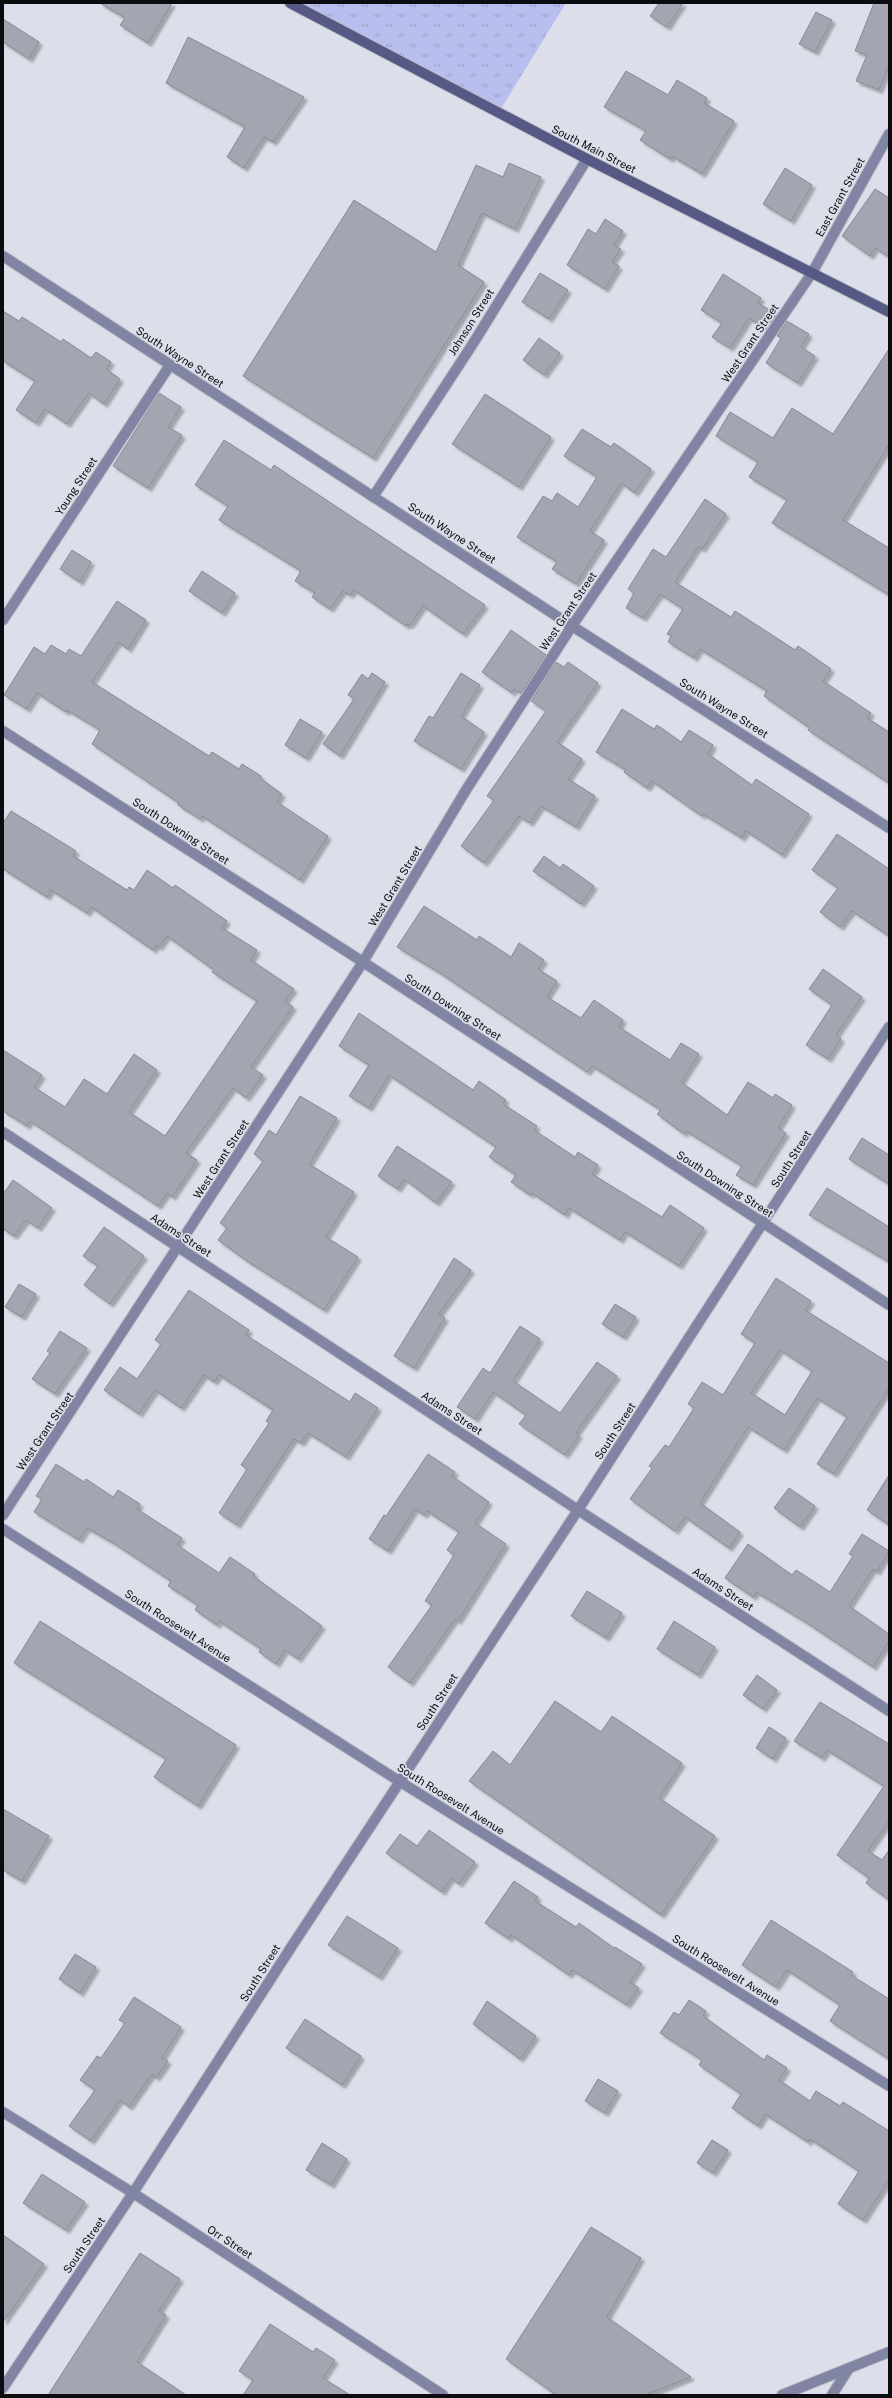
<svg xmlns="http://www.w3.org/2000/svg" width="892" height="2398" font-family="'Public Sans',sans-serif">
<style>
.grass{fill:url(#grass-tufts)}
.building{fill:#a3a5b0;stroke:#888994;fill-rule:evenodd;filter:url(#shadow)}
.lines{fill:none;stroke-linecap:round;stroke-linejoin:round}
.minor-casing{stroke:#bbbcc7;stroke-width:12}
.tertiary-casing{stroke:#bbbcc7;stroke-width:12}
.secondary-casing{stroke:#bbbcc7;stroke-width:12}
.minor{stroke:#8185a3;stroke-width:10}
.tertiary{stroke:#8185a3;stroke-width:10}
.secondary{stroke:#565984;stroke-width:10}
.labels{text-anchor:middle;stroke-width:3.5;stroke-linejoin:round;paint-order:stroke}
.street-label{font-size:11px;fill:#0b0c10;stroke:#dcdeea}
</style>
<defs>
<pattern id="grass-tufts" width="24" height="20" patternUnits="userSpaceOnUse"><rect width="24" height="20" fill="#b8beee"/><path d="M3 7l-1-3M5 7V3M7 7l1-3M15 17l-1-3M17 17v-4M19 17l1-3" fill="none" stroke="#9da2cb"/></pattern>
<filter id="shadow"><feDropShadow dx="3.5" dy="3.5" stdDeviation="1" flood-color="#0004"/></filter>
</defs>
<rect width="100%" height="100%" fill="#dcdeea"/>
<path class="grass" d="M 290,3 L 566,3 L 499,112 Z"/>
<g class="building">
<path d="M 100,3 L 172,3 L 148,43 L 120,25 L 125,18 Z"/>
<path d="M 659,3 L 683,3 L 667,27 L 650,16 Z"/>
<path d="M 874,3 L 889,3 L 889,65 L 879,90 L 856,81 L 867,55 L 855,51 Z"/>
<path d="M 816,12 L 832,20 L 815,52 L 799,44 Z"/>
<path d="M 3,19 L 39,42 L 29,59 L 3,42 Z"/>
<path d="M 188,37 L 304,97 L 273,142 L 264,137 L 244,168 L 227,157 L 245,127 L 166,83 Z"/>
<path d="M 626,71 L 668,95 L 677,80 L 707,98 L 704,103 L 734,121 L 702,174 L 672,156 L 670,159 L 640,140 L 646,131 L 604,107 Z"/>
<path d="M 509,163 L 541,177 L 515,229 L 482,213 L 458,265 L 484,282 L 373,458 L 243,376 L 354,200 L 436,252 L 476,165 L 503,177 Z"/>
<path d="M 785,168 L 812,185 L 791,221 L 763,204 Z"/>
<path d="M 875,189 L 889,198 L 889,257 L 875,248 L 870,256 L 842,236 Z"/>
<path d="M 605,219 L 623,231 L 614,245 L 621,249 L 612,262 L 619,266 L 605,289 L 567,265 L 588,229 L 596,234 Z"/>
<path d="M 540,273 L 568,290 L 549,319 L 522,302 Z"/>
<path d="M 723,274 L 761,298 L 758,303 L 776,314 L 766,329 L 749,318 L 730,348 L 712,337 L 722,323 L 701,310 Z"/>
<path d="M 3,311 L 19,321 L 22,317 L 61,342 L 63,339 L 91,358 L 96,352 L 111,362 L 106,369 L 120,379 L 104,404 L 89,393 L 67,424 L 45,409 L 36,423 L 16,410 L 35,381 L 3,361 Z"/>
<path d="M 787,321 L 809,334 L 801,347 L 815,356 L 798,383 L 766,363 L 781,338 L 777,336 Z"/>
<path d="M 539,338 L 560,353 L 544,375 L 523,360 Z"/>
<path d="M 889,349 L 889,445 L 843,520 L 889,548 L 889,595 L 772,523 L 787,500 L 749,477 L 758,462 L 716,436 L 730,412 L 773,438 L 792,408 L 833,434 Z"/>
<path d="M 159,393 L 181,407 L 168,427 L 182,435 L 148,488 L 113,466 Z"/>
<path d="M 485,394 L 551,437 L 519,487 L 452,444 Z"/>
<path d="M 582,429 L 611,447 L 614,443 L 651,469 L 635,493 L 621,483 L 590,531 L 604,540 L 576,584 L 552,569 L 557,562 L 517,537 L 543,496 L 552,501 L 557,493 L 578,507 L 597,477 L 564,456 Z"/>
<path d="M 224,440 L 271,470 L 274,465 L 290,476 L 485,605 L 463,634 L 423,606 L 410,625 L 407,624 L 406,626 L 354,590 L 350,595 L 343,591 L 330,609 L 312,597 L 315,593 L 295,581 L 301,571 L 219,520 L 228,506 L 195,485 Z"/>
<path d="M 705,499 L 726,514 L 702,549 L 698,547 L 675,582 L 731,617 L 735,611 L 795,650 L 798,646 L 831,669 L 823,681 L 871,713 L 867,718 L 889,732 L 889,783 L 808,730 L 810,728 L 764,696 L 767,691 L 700,649 L 694,658 L 668,642 L 671,636 L 667,634 L 683,609 L 660,594 L 643,618 L 626,608 L 634,593 L 628,589 L 653,549 L 666,557 Z"/>
<path d="M 72,550 L 91,562 L 80,582 L 60,569 Z"/>
<path d="M 202,571 L 235,593 L 222,613 L 189,591 Z"/>
<path d="M 117,601 L 146,620 L 128,649 L 118,642 L 92,682 L 209,756 L 212,752 L 239,769 L 242,764 L 261,776 L 260,778 L 282,794 L 277,802 L 328,836 L 300,880 L 202,816 L 200,819 L 178,805 L 179,803 L 92,744 L 100,730 L 67,710 L 66,712 L 37,693 L 27,709 L 4,695 L 34,647 L 45,654 L 51,645 L 66,654 L 69,649 L 81,656 Z"/>
<path d="M 511,630 L 546,655 L 521,693 L 514,689 L 512,693 L 482,672 Z"/>
<path d="M 556,662 L 564,667 L 568,662 L 598,683 L 557,742 L 582,759 L 568,779 L 595,796 L 576,827 L 541,806 L 530,823 L 519,816 L 484,863 L 461,846 L 494,800 L 487,796 L 546,711 L 531,701 Z"/>
<path d="M 372,673 L 385,682 L 340,756 L 323,744 L 354,699 L 348,695 L 362,674 L 368,679 Z"/>
<path d="M 461,673 L 480,685 L 461,716 L 484,732 L 461,769 L 414,741 L 429,716 L 433,718 Z"/>
<path d="M 622,709 L 654,729 L 657,725 L 681,742 L 689,730 L 713,745 L 708,754 L 752,785 L 756,779 L 809,814 L 782,855 L 746,831 L 742,838 L 703,814 L 702,816 L 652,781 L 647,788 L 624,772 L 626,770 L 596,752 Z"/>
<path d="M 300,719 L 322,732 L 306,758 L 285,745 Z"/>
<path d="M 11,811 L 76,851 L 73,856 L 127,890 L 129,887 L 134,890 L 147,870 L 173,888 L 175,885 L 227,921 L 222,928 L 257,950 L 251,960 L 294,989 L 285,1001 L 293,1007 L 251,1067 L 263,1075 L 246,1098 L 233,1088 L 186,1153 L 197,1160 L 172,1197 L 167,1193 L 158,1206 L 30,1121 L 27,1126 L 3,1111 L 3,1050 L 42,1075 L 34,1087 L 65,1107 L 84,1079 L 107,1094 L 134,1054 L 157,1070 L 129,1112 L 165,1136 L 257,1001 L 212,972 L 214,970 L 167,936 L 159,947 L 156,945 L 153,950 L 91,907 L 87,913 L 51,890 L 47,897 L 3,869 L 3,823 Z"/>
<path d="M 837,834 L 889,869 L 889,936 L 852,911 L 840,927 L 820,912 L 838,888 L 812,870 Z"/>
<path d="M 544,856 L 560,868 L 563,864 L 594,886 L 581,904 L 533,871 Z"/>
<path d="M 424,906 L 477,940 L 479,936 L 511,957 L 519,943 L 544,960 L 538,969 L 557,981 L 547,997 L 581,1018 L 594,1000 L 623,1020 L 619,1027 L 670,1060 L 681,1043 L 699,1054 L 681,1082 L 727,1115 L 748,1082 L 773,1098 L 775,1094 L 792,1105 L 778,1128 L 786,1133 L 753,1185 L 736,1175 L 742,1166 L 686,1131 L 684,1134 L 657,1114 L 661,1110 L 592,1066 L 587,1072 L 440,973 L 397,947 Z"/>
<path d="M 823,969 L 862,997 L 836,1035 L 841,1039 L 828,1059 L 806,1045 L 832,1005 L 809,989 Z"/>
<path d="M 359,1013 L 473,1090 L 479,1081 L 506,1100 L 503,1104 L 537,1126 L 534,1130 L 575,1157 L 578,1152 L 598,1165 L 592,1174 L 662,1217 L 670,1205 L 704,1228 L 679,1266 L 625,1232 L 620,1240 L 569,1208 L 565,1215 L 532,1193 L 530,1195 L 511,1182 L 516,1175 L 489,1157 L 496,1147 L 389,1075 L 369,1108 L 349,1096 L 369,1065 L 339,1046 Z"/>
<path d="M 300,1096 L 337,1118 L 309,1164 L 354,1192 L 326,1237 L 358,1257 L 324,1310 L 247,1261 L 218,1240 L 227,1228 L 220,1223 L 263,1161 L 254,1154 L 269,1130 L 276,1135 Z"/>
<path d="M 862,1138 L 889,1155 L 889,1184 L 849,1159 Z"/>
<path d="M 397,1146 L 452,1182 L 436,1203 L 404,1179 L 398,1189 L 378,1176 Z"/>
<path d="M 13,1180 L 52,1208 L 38,1228 L 26,1220 L 14,1236 L 3,1229 L 3,1194 Z"/>
<path d="M 827,1188 L 889,1227 L 889,1262 L 809,1215 Z"/>
<path d="M 104,1227 L 144,1256 L 110,1304 L 84,1285 L 98,1266 L 83,1256 Z"/>
<path d="M 454,1258 L 471,1270 L 439,1314 L 445,1318 L 414,1368 L 394,1356 Z"/>
<path d="M 776,1278 L 811,1301 L 805,1310 L 889,1363 L 889,1388 L 834,1474 L 817,1464 L 847,1417 L 817,1398 L 784,1450 L 748,1427 L 700,1503 L 740,1532 L 729,1548 L 685,1517 L 675,1531 L 630,1499 L 652,1468 L 649,1466 L 665,1445 L 669,1447 L 694,1408 L 688,1404 L 702,1382 L 723,1395 L 755,1343 L 741,1334 ZM 780,1350 L 812,1371 L 785,1415 L 751,1393 Z"/>
<path d="M 19,1284 L 36,1294 L 22,1317 L 5,1307 Z"/>
<path d="M 189,1290 L 249,1330 L 246,1335 L 350,1402 L 355,1393 L 378,1408 L 346,1457 L 308,1433 L 301,1443 L 294,1439 L 237,1525 L 219,1513 L 247,1469 L 241,1465 L 269,1423 L 266,1421 L 273,1410 L 219,1375 L 214,1382 L 204,1375 L 181,1408 L 155,1390 L 139,1414 L 104,1390 L 120,1367 L 137,1379 L 161,1344 L 155,1340 Z"/>
<path d="M 615,1304 L 636,1317 L 623,1337 L 602,1324 Z"/>
<path d="M 520,1326 L 540,1339 L 513,1381 L 560,1413 L 597,1362 L 617,1376 L 576,1433 L 579,1435 L 565,1455 L 519,1424 L 526,1415 L 493,1392 L 475,1419 L 457,1407 L 483,1368 L 490,1373 Z"/>
<path d="M 60,1331 L 87,1348 L 55,1394 L 32,1379 L 50,1353 L 47,1351 Z"/>
<path d="M 428,1454 L 455,1472 L 452,1476 L 489,1502 L 475,1523 L 506,1544 L 458,1621 L 455,1619 L 410,1683 L 388,1667 L 432,1605 L 425,1601 L 454,1555 L 447,1550 L 459,1532 L 427,1511 L 424,1515 L 415,1509 L 388,1551 L 369,1539 L 384,1515 L 386,1516 Z"/>
<path d="M 56,1464 L 84,1482 L 86,1479 L 113,1497 L 118,1490 L 140,1504 L 137,1509 L 182,1538 L 177,1545 L 219,1573 L 230,1557 L 255,1574 L 253,1576 L 322,1626 L 298,1659 L 285,1650 L 276,1664 L 259,1652 L 261,1649 L 219,1621 L 217,1625 L 195,1610 L 198,1605 L 168,1586 L 171,1581 L 115,1544 L 87,1528 L 79,1540 L 34,1512 L 42,1499 L 36,1496 Z"/>
<path d="M 889,1475 L 889,1525 L 867,1510 Z"/>
<path d="M 789,1488 L 815,1506 L 800,1527 L 774,1508 Z"/>
<path d="M 862,1534 L 889,1551 L 877,1572 L 873,1569 L 849,1606 L 889,1634 L 889,1641 L 873,1667 L 804,1621 L 756,1592 L 753,1597 L 725,1578 L 748,1544 L 792,1575 L 796,1570 L 830,1592 L 853,1556 L 849,1554 Z"/>
<path d="M 587,1591 L 622,1613 L 606,1638 L 571,1616 Z"/>
<path d="M 40,1621 L 236,1745 L 198,1806 L 154,1777 L 166,1759 L 14,1663 Z"/>
<path d="M 674,1621 L 715,1647 L 698,1675 L 657,1649 Z"/>
<path d="M 757,1675 L 777,1690 L 763,1709 L 743,1695 Z"/>
<path d="M 555,1701 L 601,1732 L 612,1716 L 682,1763 L 659,1798 L 715,1836 L 661,1915 L 469,1781 L 493,1751 L 510,1765 Z"/>
<path d="M 820,1702 L 889,1744 L 889,1821 L 868,1851 L 882,1860 L 889,1850 L 889,1900 L 866,1883 L 869,1878 L 837,1855 L 884,1786 L 827,1750 L 822,1758 L 794,1741 Z"/>
<path d="M 769,1727 L 786,1738 L 773,1759 L 756,1748 Z"/>
<path d="M 3,1809 L 49,1836 L 22,1881 L 3,1870 Z"/>
<path d="M 429,1830 L 475,1862 L 459,1884 L 451,1878 L 442,1892 L 386,1853 L 400,1834 L 417,1846 Z"/>
<path d="M 514,1881 L 538,1897 L 535,1901 L 576,1927 L 579,1923 L 614,1948 L 615,1947 L 642,1964 L 630,1982 L 639,1988 L 627,2005 L 572,1970 L 569,1975 L 511,1935 L 509,1939 L 485,1923 Z"/>
<path d="M 347,1916 L 398,1948 L 379,1977 L 328,1945 Z"/>
<path d="M 771,1920 L 853,1972 L 851,1975 L 889,1999 L 889,2059 L 830,2021 L 840,2005 L 787,1970 L 776,1987 L 742,1965 Z"/>
<path d="M 75,1954 L 96,1967 L 80,1993 L 59,1979 Z"/>
<path d="M 134,1997 L 181,2027 L 162,2058 L 168,2061 L 156,2078 L 152,2074 L 129,2107 L 120,2100 L 91,2141 L 69,2126 L 95,2090 L 80,2080 L 97,2056 L 101,2058 L 125,2023 L 119,2020 Z"/>
<path d="M 689,2000 L 706,2011 L 703,2016 L 764,2060 L 767,2055 L 787,2068 L 779,2080 L 810,2101 L 816,2091 L 840,2106 L 843,2102 L 889,2131 L 889,2180 L 863,2220 L 838,2204 L 859,2171 L 810,2139 L 808,2142 L 765,2114 L 758,2126 L 732,2108 L 741,2094 L 699,2065 L 702,2060 L 660,2033 L 674,2012 L 679,2015 Z"/>
<path d="M 487,2001 L 536,2036 L 520,2059 L 473,2024 Z"/>
<path d="M 305,2019 L 361,2056 L 342,2085 L 286,2048 Z"/>
<path d="M 598,2079 L 618,2091 L 605,2113 L 585,2101 Z"/>
<path d="M 712,2140 L 728,2150 L 713,2173 L 697,2163 Z"/>
<path d="M 322,2143 L 347,2159 L 331,2185 L 306,2170 Z"/>
<path d="M 42,2174 L 85,2202 L 66,2230 L 23,2203 Z"/>
<path d="M 591,2227 L 641,2258 L 607,2317 L 691,2377 L 646,2395 L 556,2395 L 506,2359 Z"/>
<path d="M 3,2235 L 44,2264 L 3,2322 Z"/>
<path d="M 140,2253 L 180,2279 L 159,2311 L 166,2315 L 137,2362 L 186,2395 L 48,2395 Z"/>
<path d="M 270,2324 L 313,2352 L 316,2348 L 335,2360 L 323,2378 L 350,2395 L 243,2395 L 253,2380 L 239,2371 Z"/>
</g>
<g class="lines">
<defs>
<g id="minor">
<path d="M 3,256 L 572,626 L 889,828"/>
<path d="M 373,497 L 474,342 L 587,159"/>
<path d="M 3,620 L 170,365"/>
<path d="M 3,731 L 363,962 L 889,1305"/>
<path d="M 3,1132 L 578,1510 L 889,1711"/>
<path d="M 3,1515 L 363,962 L 466,790 L 572,626 L 812,273 L 889,134"/>
<path d="M 3,1529 L 399,1781 L 889,2086"/>
<path d="M 3,2112 L 133,2193 L 443,2395"/>
<path d="M 832,2395 L 849,2368"/>
</g>
<g id="tertiary">
<path d="M 3,2388 L 133,2193 L 290,1949 L 578,1510 L 889,1027"/>
<path d="M 782,2395 L 889,2352"/>
</g>
<path id="secondary" d="M 290,3 L 587,159 L 889,312"/>
</defs>
<use href="#minor" class="minor-casing"/>
<use href="#tertiary" class="tertiary-casing"/>
<use href="#secondary" class="secondary-casing"/>
<use href="#minor" class="minor"/>
<use href="#tertiary" class="tertiary"/>
<use href="#secondary" class="secondary"/>
</g>
<g class="labels">
<g class="street-label">
<text transform="translate(594 149) rotate(27)" y="4">South Main Street</text>
<text transform="translate(840 197) rotate(-61)" y="4">East Grant Street</text>
<text transform="translate(471 322) rotate(-58)" y="4">Johnson Street</text>
<text transform="translate(750 343) rotate(-56)" y="4">West Grant Street</text>
<text transform="translate(180 357) rotate(33)" y="4">South Wayne Street</text>
<text transform="translate(76 486) rotate(-57)" y="4">Young Street</text>
<text transform="translate(452 533) rotate(33)" y="4">South Wayne Street</text>
<text transform="translate(568 611) rotate(-56)" y="4">West Grant Street</text>
<text transform="translate(724 708) rotate(32)" y="4">South Wayne Street</text>
<text transform="translate(181 831) rotate(33)" y="4">South Downing Street</text>
<text transform="translate(395 886) rotate(-59)" y="4">West Grant Street</text>
<text transform="translate(453 1007) rotate(33)" y="4">South Downing Street</text>
<text transform="translate(221 1159) rotate(-57)" y="4">West Grant Street</text>
<text transform="translate(791 1159) rotate(-58)" y="4">South Street</text>
<text transform="translate(725 1184) rotate(33)" y="4">South Downing Street</text>
<text transform="translate(181 1235) rotate(33)" y="4">Adams Street</text>
<text transform="translate(452 1413) rotate(33)" y="4">Adams Street</text>
<text transform="translate(45 1431) rotate(-56)" y="4">West Grant Street</text>
<text transform="translate(615 1431) rotate(-57)" y="4">South Street</text>
<text transform="translate(723 1589) rotate(33)" y="4">Adams Street</text>
<text transform="translate(178 1626) rotate(33)" y="4">South Roosevelt Avenue</text>
<text transform="translate(437 1702) rotate(-57)" y="4">South Street</text>
<text transform="translate(451 1799) rotate(32)" y="4">South Roosevelt Avenue</text>
<text transform="translate(726 1970) rotate(32)" y="4">South Roosevelt Avenue</text>
<text transform="translate(260 1973) rotate(-58)" y="4">South Street</text>
<text transform="translate(230 2242) rotate(33)" y="4">Orr Street</text>
<text transform="translate(84 2245) rotate(-56)" y="4">South Street</text>
</g>
</g>
<rect width="892" height="2398" fill="none" stroke="#0b0c10" stroke-width="8"/>
</svg>
